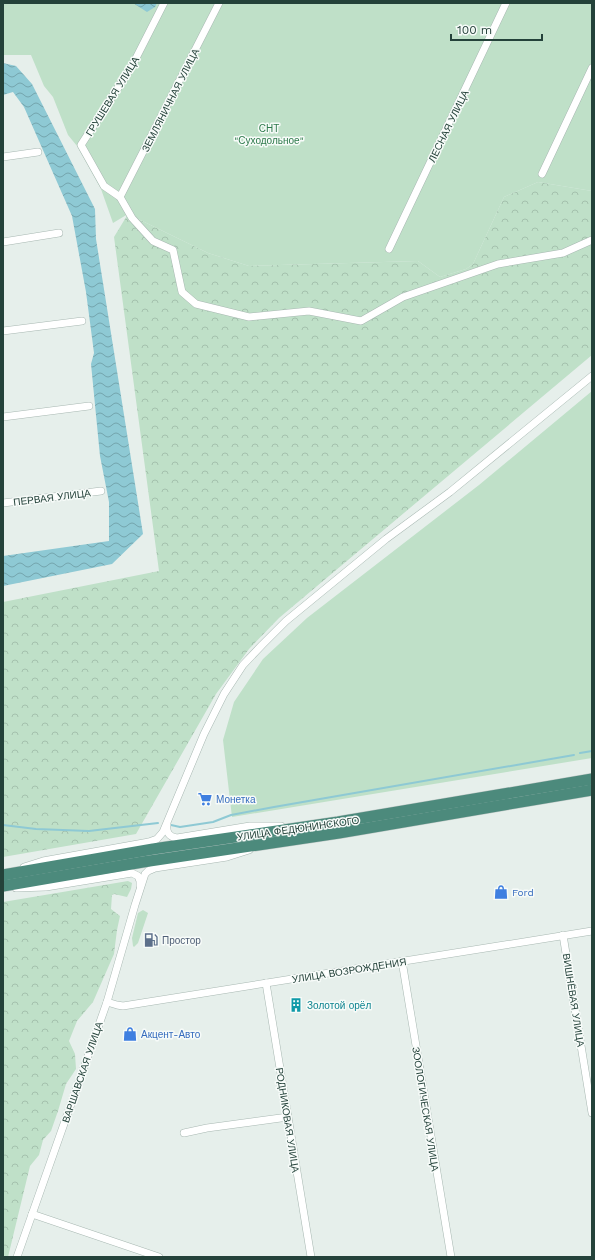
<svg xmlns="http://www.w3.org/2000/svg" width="595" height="1260" font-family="'Work Sans',sans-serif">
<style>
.green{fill:#bfe0c8}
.forest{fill:url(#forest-crowns)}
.water{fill:url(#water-waves)}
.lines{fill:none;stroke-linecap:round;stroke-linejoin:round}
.stream{stroke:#8ec9d4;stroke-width:2}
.minor-casing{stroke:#a8b8b2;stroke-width:8}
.trunk-casing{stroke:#c2cac8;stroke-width:12}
.minor{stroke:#fff;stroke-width:7}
.trunk{stroke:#4c8a7c;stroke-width:11}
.labels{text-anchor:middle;stroke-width:3;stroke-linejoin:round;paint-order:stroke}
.street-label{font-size:10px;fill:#24423a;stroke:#f7fbf9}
.park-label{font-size:10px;fill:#2d7a4b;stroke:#f7fbf9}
.shop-label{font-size:10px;fill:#366cbe;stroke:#f7fbf9;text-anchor:start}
.service-label{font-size:10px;fill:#4e5e75;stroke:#f7fbf9;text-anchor:start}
.culture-label{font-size:10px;fill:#0d838f;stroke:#f7fbf9;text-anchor:start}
</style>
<defs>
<pattern id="forest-crowns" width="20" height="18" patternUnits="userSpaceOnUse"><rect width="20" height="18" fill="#bfe0c8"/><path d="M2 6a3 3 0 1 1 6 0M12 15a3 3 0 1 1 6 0" fill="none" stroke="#a4c1ad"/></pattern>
<pattern id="water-waves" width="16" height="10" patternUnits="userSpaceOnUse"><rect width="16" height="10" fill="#8ec9d4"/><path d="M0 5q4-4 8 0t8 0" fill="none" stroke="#74a5ad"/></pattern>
</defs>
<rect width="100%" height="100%" fill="#e6efeb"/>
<g class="green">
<path d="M 3,3 L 592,3 L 592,191 L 538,182 L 504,197 L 473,264 L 466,269 L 440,277 L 418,261 L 249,266 L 208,253 L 128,214 L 113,223 L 101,189 L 77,146 L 68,135 L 53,97 L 44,86 L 31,55 L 3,55 Z"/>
<path d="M 592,391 L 592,758 L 232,817 L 223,740 L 234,702 L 263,659 L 307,618 L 479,485 Z"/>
<path d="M 143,910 L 148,913 L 138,943 L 134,947 L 133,946 L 132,938 L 138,913 Z"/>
</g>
<g class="forest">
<path d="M 538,182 L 592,191 L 592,355 L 279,618 L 249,649 L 216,694 L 136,834 L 3,857 L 3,602 L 159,571 L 114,237 L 128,214 L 208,253 L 249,266 L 418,261 L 440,277 L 466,269 L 473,264 L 504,197 Z"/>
<path d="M 128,881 L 132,883 L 131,889 L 127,897 L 114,894 L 112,895 L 111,909 L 120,916 L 117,930 L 114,954 L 93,1002 L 77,1021 L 69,1041 L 75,1054 L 76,1069 L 66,1084 L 58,1111 L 51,1131 L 43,1140 L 39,1155 L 30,1166 L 8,1257 L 3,1257 L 3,902 Z"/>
</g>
<g class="water">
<path d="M 133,3 L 157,3 L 155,7 L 147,12 Z"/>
<path d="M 3,63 L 16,66 L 32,84 L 95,209 L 96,239 L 143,534 L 112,564 L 3,586 L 3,556 L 109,541 L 109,502 L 100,456 L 91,364 L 94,353 L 86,292 L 72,216 L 24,107 L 13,92 L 3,95 Z"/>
</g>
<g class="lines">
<g class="stream">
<path d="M 580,753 L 592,751"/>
<path d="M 3,825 L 36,829 L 89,831 L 158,823"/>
<path d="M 171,825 L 180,827 L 213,822 L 231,815 L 274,807 L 574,755"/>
</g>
<defs>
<g id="minor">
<path d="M 164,3 L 132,66 L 81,145 L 104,186 L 120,197 L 132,218 L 153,241 L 173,250 L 182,292 L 196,304 L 249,317 L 309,311 L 361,321 L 403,297 L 498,264 L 563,253 L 592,240"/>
<path d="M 3,157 L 38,152"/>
<path d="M 542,174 L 592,68"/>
<path d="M 120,197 L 219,3"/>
<path d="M 3,242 L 59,233"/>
<path d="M 389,249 L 506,3"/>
<path d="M 3,331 L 82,321"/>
<path d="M 3,417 L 89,406"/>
<path d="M 3,503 L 101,491"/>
<path d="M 167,825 C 166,832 169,837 177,838 L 250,826 L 281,826"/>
<path d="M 24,867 L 43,861 L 149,842 L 157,839 L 163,832 L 204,734 L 224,694 L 243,665 L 262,645 L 286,621 L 386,539 L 450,492 L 592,376"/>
<path d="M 16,888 L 46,887 L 132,873 L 138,876 L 140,881 L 140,886"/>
<path d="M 563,935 L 592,1113"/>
<path d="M 402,961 L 451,1257"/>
<path d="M 266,983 L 311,1257"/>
<path d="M 107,1002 L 117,1005 L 123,1006 L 592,931"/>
<path d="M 184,1133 L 207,1128 L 288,1117"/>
<path d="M 32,1214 L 159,1257"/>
<path d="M 17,1257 L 107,1002 L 135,905 L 145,874 L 148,871 L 155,868 L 227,857 L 249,850"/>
</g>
<g id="trunk">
<path d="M 3,875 L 153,849 L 338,822 L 592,779"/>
<path d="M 3,886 L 143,862 L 339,833 L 592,790"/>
</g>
</defs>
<use href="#minor" class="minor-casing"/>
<use href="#trunk" class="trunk-casing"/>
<use href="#minor" class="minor"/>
<use href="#trunk" class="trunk"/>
</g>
<defs>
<symbol id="supermarket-bare" viewBox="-9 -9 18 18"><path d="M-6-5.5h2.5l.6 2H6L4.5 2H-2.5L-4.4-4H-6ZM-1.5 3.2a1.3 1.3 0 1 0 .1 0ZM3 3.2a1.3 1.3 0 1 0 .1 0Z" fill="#3f7fe0" stroke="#f7fbf9" stroke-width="2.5" paint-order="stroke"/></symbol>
<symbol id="shop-bare" viewBox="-9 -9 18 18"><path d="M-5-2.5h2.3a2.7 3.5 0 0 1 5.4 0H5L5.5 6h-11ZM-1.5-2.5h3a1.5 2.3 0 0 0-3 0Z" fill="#3f7fe0" stroke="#f7fbf9" stroke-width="2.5" paint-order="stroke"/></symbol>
<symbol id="fuel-bare" viewBox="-9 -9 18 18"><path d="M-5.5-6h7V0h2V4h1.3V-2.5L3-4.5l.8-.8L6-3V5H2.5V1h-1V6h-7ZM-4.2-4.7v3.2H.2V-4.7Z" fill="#5c6f8a" stroke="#f7fbf9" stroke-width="2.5" paint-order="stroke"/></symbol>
<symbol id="building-bare" viewBox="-9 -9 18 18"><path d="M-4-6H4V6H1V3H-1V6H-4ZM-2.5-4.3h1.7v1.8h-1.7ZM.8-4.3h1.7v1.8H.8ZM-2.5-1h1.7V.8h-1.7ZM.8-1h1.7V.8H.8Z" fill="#0f9aa8" stroke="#f7fbf9" stroke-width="2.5" paint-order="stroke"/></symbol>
</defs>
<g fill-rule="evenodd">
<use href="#supermarket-bare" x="195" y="789" width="20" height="20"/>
<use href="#shop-bare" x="491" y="882" width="20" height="20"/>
<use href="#fuel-bare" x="141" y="930" width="20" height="20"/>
<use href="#building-bare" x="286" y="995" width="20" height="20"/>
<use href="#shop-bare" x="120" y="1024" width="20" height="20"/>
</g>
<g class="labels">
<g class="street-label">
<text transform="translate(112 96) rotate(-58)" y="4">ГРУШЕВАЯ УЛИЦА</text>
<text transform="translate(170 100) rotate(-63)" y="4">ЗЕМЛЯНИЧНАЯ УЛИЦА</text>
<text transform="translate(448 126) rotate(-64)" y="4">ЛЕСНАЯ УЛИЦА</text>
<text transform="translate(52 497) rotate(-7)" y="4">ПЕРВАЯ УЛИЦА</text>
<text transform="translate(298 828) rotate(-8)" y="4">УЛИЦА ФЕДЮНИНСКОГО</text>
<text transform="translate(349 970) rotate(-9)" y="4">УЛИЦА ВОЗРОЖДЕНИЯ</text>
<text transform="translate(574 1000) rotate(81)" y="4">ВИШНЁВАЯ УЛИЦА</text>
<text transform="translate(82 1072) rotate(-71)" y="4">ВАРШАВСКАЯ УЛИЦА</text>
<text transform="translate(426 1109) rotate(81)" y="4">ЗООЛОГИЧЕСКАЯ УЛИЦА</text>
<text transform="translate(288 1120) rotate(81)" y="4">РОДНИКОВАЯ УЛИЦА</text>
</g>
<g class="park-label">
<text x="269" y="132">СНТ<tspan x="269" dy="12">"Суходольное"</tspan></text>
</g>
<g class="shop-label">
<text x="216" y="803">Монетка</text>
<text x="512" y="896">Ford</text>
<text x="141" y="1038">Акцент-Авто</text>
</g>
<g class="service-label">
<text x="162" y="944">Простор</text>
</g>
<g class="culture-label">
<text x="307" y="1009">Золотой орёл</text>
</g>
</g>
<rect width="595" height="1260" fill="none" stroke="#24423a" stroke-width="8"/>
<path d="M451 34v6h91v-6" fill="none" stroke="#24423a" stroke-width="2"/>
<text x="457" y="34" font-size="12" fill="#24423a" stroke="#f7fbf9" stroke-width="3" paint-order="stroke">100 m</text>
</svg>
